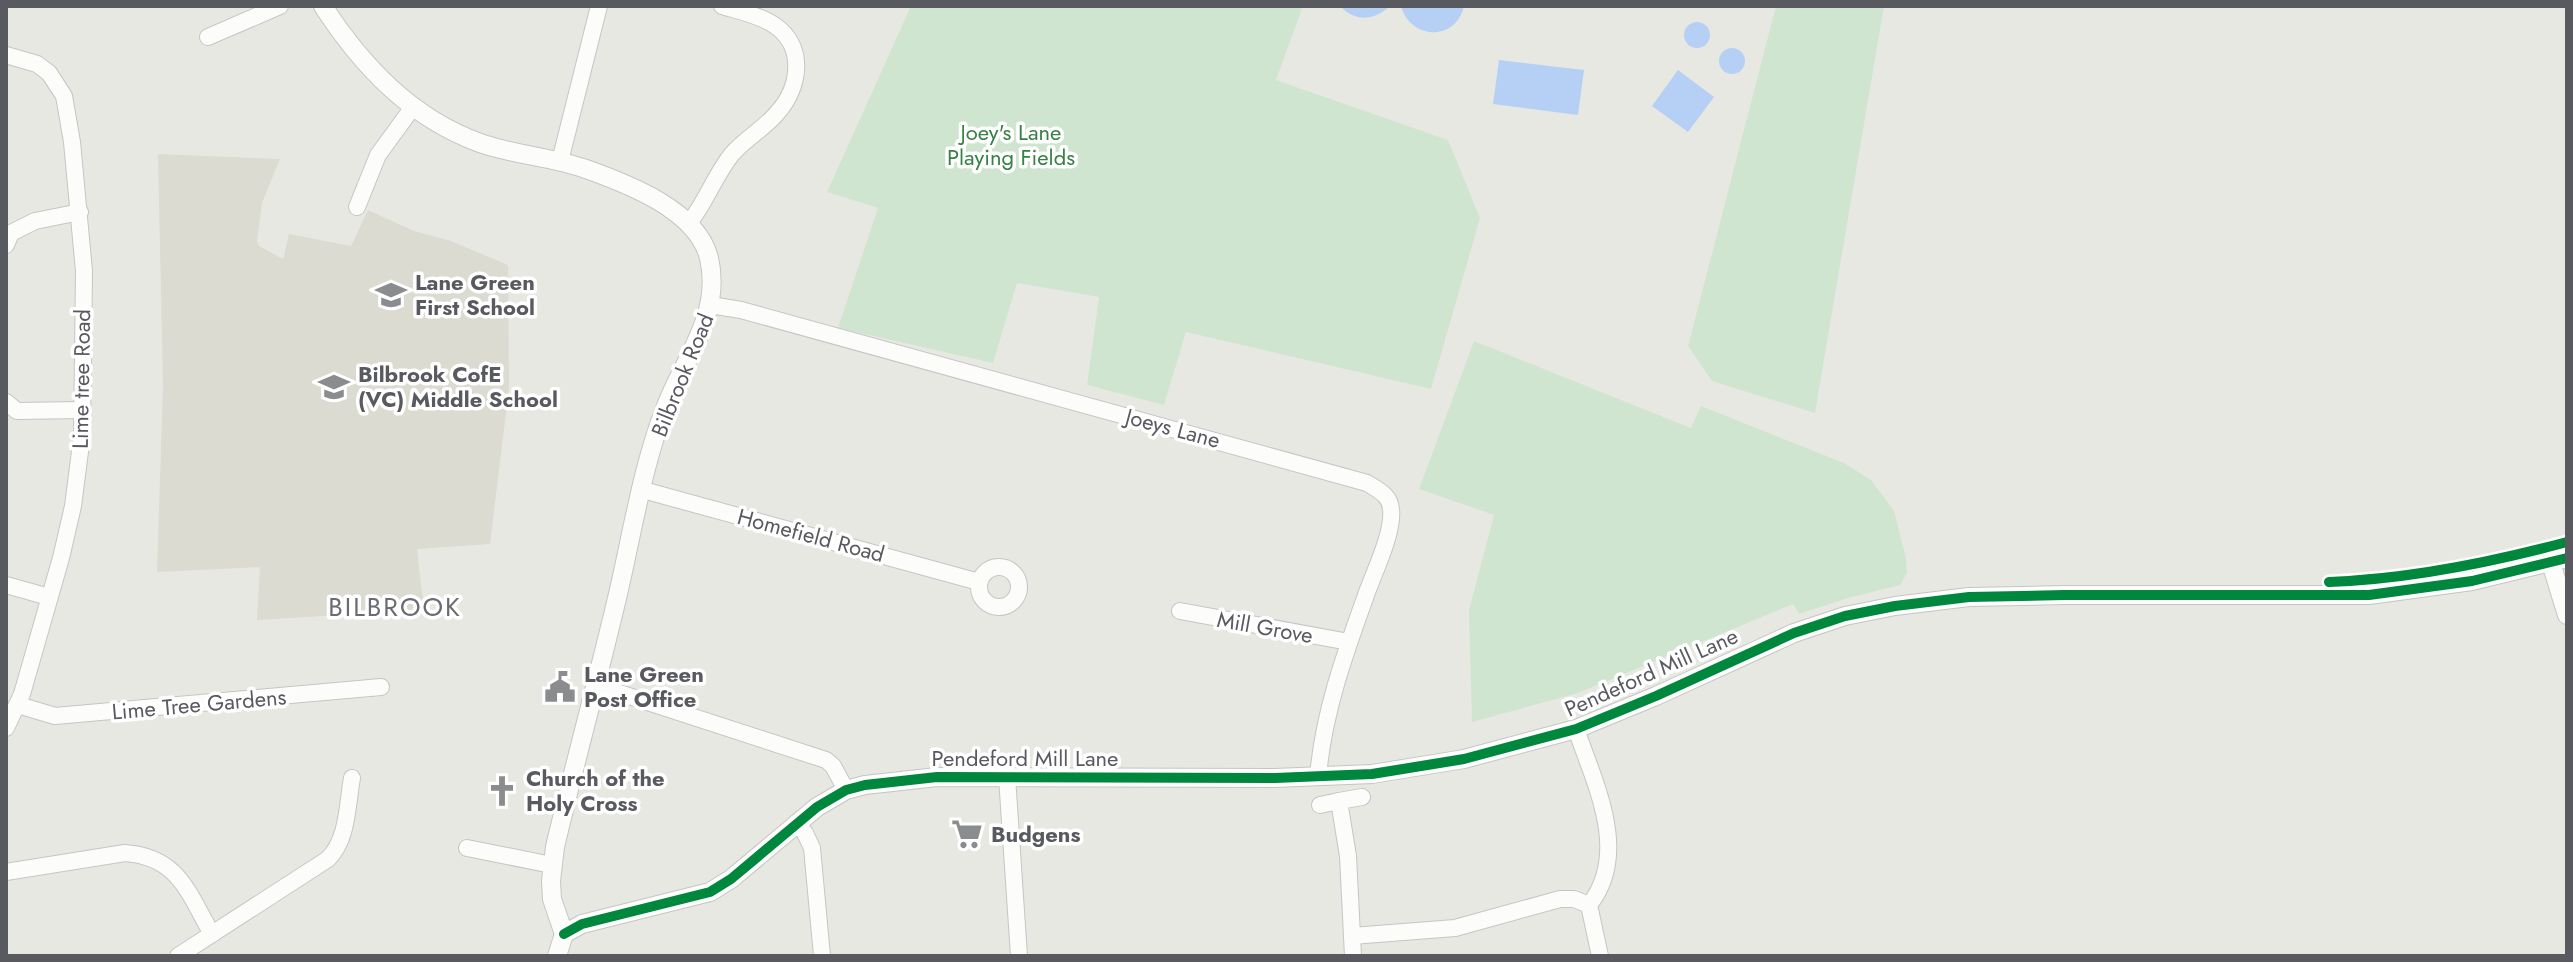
<svg xmlns="http://www.w3.org/2000/svg" width="2573" height="962" font-family="Jost,sans-serif">
<style>
.education{fill:#dcdbd1}
.green{fill:#d0e5d0}
.water{fill:#b5d0f4}
.lines{fill:none;stroke-linecap:round;stroke-linejoin:round}
.minor-casing{stroke:#c5c6c4;stroke-width:18}
.tertiary-casing{stroke:#c5c6c4;stroke-width:20}
.minor{stroke:#fcfcfb;stroke-width:16}
.tertiary{stroke:#fcfcfb;stroke-width:18}
.cycleway-casing{stroke:#fff;stroke-width:15}
.cycleway{stroke:#00873e;stroke-width:10}
.labels{text-anchor:middle;stroke-width:7;stroke-linejoin:round;paint-order:stroke}
.park-label{font-size:22px;fill:#378046;stroke:#fff}
.poi-label{font-size:22px;font-weight:bold;fill:#585a60;stroke:#fff;text-anchor:start}
.street-label{font-size:22px;fill:#585a60;stroke:#fff}
.quarter-label{font-size:26px;letter-spacing:2px;fill:#696c72;stroke:#fff}
</style>
<rect width="100%" height="100%" fill="#e8e8e2"/>
<path class="education" d="M 158,154 L 280,159 L 262,203 L 257,242 L 259,246 L 283,259 L 289,234 L 351,246 L 368,210 L 414,231 L 451,241 L 508,265 L 509,388 L 490,544 L 417,549 L 424,610 L 257,620 L 260,567 L 157,572 L 163,386 Z"/>
<g class="green">
<path d="M 911,6 L 1303,6 L 1276,80 L 1448,140 L 1480,218 L 1431,389 L 1186,332 L 1164,405 L 1087,385 L 1099,297 L 1017,283 L 993,363 L 838,328 L 878,208 L 827,192 Z"/>
<path d="M 1776,6 L 1884,6 L 1815,413 L 1712,381 L 1688,346 Z"/>
<path d="M 1474,341 L 1691,428 L 1701,406 L 1844,463 L 1871,480 L 1894,511 L 1906,558 L 1907,573 L 1900,585 L 1848,598 L 1799,614 L 1793,604 L 1578,693 L 1472,722 L 1469,610 L 1494,515 L 1419,489 Z"/>
</g>
<g class="water">
<path d="M 1340,6 L 1390,6 C 1374,21 1355,22 1340,6 Z"/>
<path d="M 1401,6 L 1464,6 C 1456,42 1410,40 1401,6 Z"/>
<circle cx="1697" cy="35" r="13"/>
<circle cx="1732" cy="61" r="13"/>
<path d="M 1499,60 L 1584,70 L 1578,115 L 1493,104 Z"/>
<path d="M 1678,70 L 1714,97 L 1688,132 L 1652,106 Z"/>
</g>
<g class="lines">
<defs>
<g id="minor">
<path d="M 208,37 L 280,6"/>
<path d="M 6,55 L 37,64 L 49,73 L 64,96 L 72,142 L 84,271 L 82,436 L 73,506 L 61,558 L 22,694 L 6,728"/>
<path d="M 560,161 L 599,6"/>
<path d="M 357,207 L 378,155 L 413,107"/>
<path d="M 689,223 C 706,202 715,175 732,154 C 746,138 765,128 778,112 C 800,87 806,46 774,25 C 759,15 739,11 722,6"/>
<path d="M 6,245 L 11,233 L 35,221 L 80,212"/>
<path d="M 710,305 L 741,310 L 1367,483 C 1378,490 1390,495 1391,509 C 1394,533 1373,574 1365,598 C 1344,656 1323,715 1318,777"/>
<path d="M 6,402 L 17,411 L 82,410"/>
<path d="M 643,490 L 979,582"/>
<circle cx="999" cy="587" r="20"/>
<path d="M 6,585 L 49,597"/>
<path d="M 1180,611 L 1349,642"/>
<path d="M 595,685 L 826,760 L 833,766 L 846,790"/>
<path d="M 18,705 L 55,716 L 381,687"/>
<path d="M 1576,729 C 1594,782 1631,853 1589,905 L 1600,956"/>
<path d="M 1007,777 L 1019,956"/>
<path d="M 1362,797 L 1339,801 L 1348,856 L 1352,936 L 1455,928 L 1560,899 L 1574,899 L 1589,905"/>
<path d="M 1320,805 L 1339,801"/>
<path d="M 796,823 L 805,833 L 812,848 L 822,956"/>
<path d="M 467,848 L 552,865"/>
<path d="M 6,872 L 125,853 C 179,857 188,893 212,934"/>
<path d="M 1352,936 L 1353,956"/>
<path d="M 178,956 L 328,859 C 348,839 347,806 352,778"/>
</g>
<g id="tertiary">
<path d="M 323,6 C 362,66 411,118 480,143 C 514,155 552,157 586,169 C 628,184 697,210 709,258 C 722,314 685,357 666,406 C 643,463 632,534 618,594 C 598,679 575,762 555,847 L 551,881 L 552,899 L 564,934 L 557,956"/>
<path d="M 2551,563 L 2567,615"/>
<path d="M 564,934 L 582,924 L 710,892 L 731,879 L 817,807 L 846,790 L 865,785 L 937,777 L 1275,778 L 1372,774 L 1464,759 L 1576,729 L 1656,696 L 1794,633 L 1845,616 L 1895,606 L 1969,597 L 2065,595 L 2369,595 L 2472,581 L 2567,558"/>
</g>
</defs>
<use href="#minor" class="minor-casing"/>
<use href="#tertiary" class="tertiary-casing"/>
<use href="#minor" class="minor"/>
<use href="#tertiary" class="tertiary"/>
<defs>
<g id="cycleway">
<path d="M 2329,582 C 2410,579 2489,563 2567,542"/>
<path d="M 564,934 L 582,924 L 710,892 L 731,879 L 817,807 L 846,790 L 865,785 L 937,777 L 1275,778 L 1372,774 L 1464,759 L 1576,729 L 1656,696 L 1794,633 L 1845,616 L 1895,606 L 1969,597 L 2065,595 L 2369,595 L 2472,581 L 2567,558"/>
</g>
</defs>
<use href="#cycleway" class="cycleway-casing"/>
<use href="#cycleway" class="cycleway"/>
</g>
<defs>
<symbol id="school-bare" viewBox="-9 -9 18 18"><path d="M0-5L7-2L0 1L-7-2ZM-4 1L0 2.5L4 1V4Q0 6-4 4Z" fill="#8a8c8e" stroke="#fff" stroke-width="2.5" paint-order="stroke"/></symbol>
<symbol id="civic-bare" viewBox="-9 -9 18 18"><path d="M-.6-6.5H3V-4.5H.6V-3L4-1V1h2V6H-6V1h2V-1L-.6-3ZM-1.2 2.5V6h2.4V2.5Z" fill="#8a8c8e" stroke="#fff" stroke-width="2.5" paint-order="stroke"/></symbol>
<symbol id="church-bare" viewBox="-9 -9 18 18"><path d="M-1.2-6h2.4v3.5h3.3v2.4h-3.3V6h-2.4V-.1h-3.3v-2.4h3.3Z" fill="#8a8c8e" stroke="#fff" stroke-width="2.5" paint-order="stroke"/></symbol>
<symbol id="supermarket-bare" viewBox="-9 -9 18 18"><path d="M-6-5.5h2.5l.6 2H6L4.5 2H-2.5L-4.4-4H-6ZM-1.5 3.2a1.3 1.3 0 1 0 .1 0ZM3 3.2a1.3 1.3 0 1 0 .1 0Z" fill="#8a8c8e" stroke="#fff" stroke-width="2.5" paint-order="stroke"/></symbol>
</defs>
<g fill-rule="evenodd">
<use href="#school-bare" x="369" y="273" width="44" height="44"/>
<use href="#school-bare" x="312" y="365" width="44" height="44"/>
<use href="#civic-bare" x="538" y="665" width="44" height="44"/>
<use href="#church-bare" x="480" y="769" width="44" height="44"/>
<use href="#supermarket-bare" x="945" y="812" width="44" height="44"/>
</g>
<g class="labels">
<g class="park-label">
<text x="1011" y="140">Joey's Lane<tspan x="1011" dy="25">Playing Fields</tspan></text>
</g>
<g class="poi-label">
<text x="415" y="290">Lane Green<tspan x="415" dy="25">First School</tspan></text>
<text x="358" y="382">Bilbrook CofE<tspan x="358" dy="25">(VC) Middle School</tspan></text>
<text x="584" y="682">Lane Green<tspan x="584" dy="25">Post Office</tspan></text>
<text x="526" y="786">Church of the<tspan x="526" dy="25">Holy Cross</tspan></text>
<text x="991" y="842">Budgens</text>
</g>
<g class="street-label">
<text transform="translate(682 375) rotate(-68)" y="8">Bilbrook Road</text>
<text transform="translate(81 379) rotate(-89)" y="8">Lime tree Road</text>
<text transform="translate(1173 428) rotate(15)" y="8">Joeys Lane</text>
<text transform="translate(811 535) rotate(15)" y="8">Homefield Road</text>
<text transform="translate(1265 627) rotate(10)" y="8">Mill Grove</text>
<text transform="translate(1651 672) rotate(-24)" y="8">Pendeford Mill Lane</text>
<text transform="translate(199 704) rotate(-5)" y="8">Lime Tree Gardens</text>
<text x="1025" y="766">Pendeford Mill Lane</text>
</g>
<g class="quarter-label">
<text x="395" y="616">BILBROOK</text>
</g>
</g>
<rect width="2573" height="962" fill="none" stroke="#585a60" stroke-width="16"/>
</svg>
